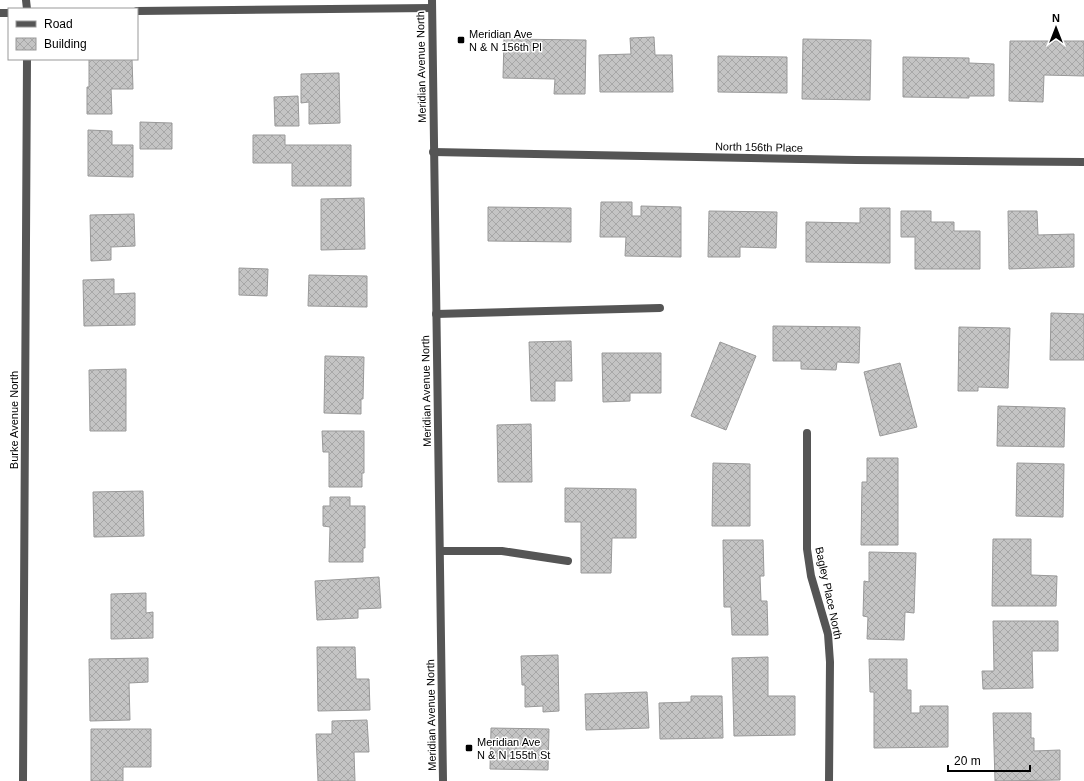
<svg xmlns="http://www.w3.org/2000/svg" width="1084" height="781" font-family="Arial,sans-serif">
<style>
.building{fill:url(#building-cross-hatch);stroke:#999}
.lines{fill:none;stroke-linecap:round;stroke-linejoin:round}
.service{stroke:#555;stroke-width:8}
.minor{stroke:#555;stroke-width:8}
.tertiary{stroke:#555;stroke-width:8}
.poi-dot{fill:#000;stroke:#fff;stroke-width:1.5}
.labels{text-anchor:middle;stroke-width:3;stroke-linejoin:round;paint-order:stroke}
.poi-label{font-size:11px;fill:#000;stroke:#fff;text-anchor:start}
.street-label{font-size:11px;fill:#000;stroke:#fff}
</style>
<defs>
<pattern id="building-cross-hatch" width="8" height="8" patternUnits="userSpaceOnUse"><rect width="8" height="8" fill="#c4c4c4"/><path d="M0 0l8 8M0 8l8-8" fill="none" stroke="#a7a7a7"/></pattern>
</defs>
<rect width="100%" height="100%" fill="#fff"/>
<g class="building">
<path d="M 654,37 L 655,55 L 672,55 L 673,92 L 600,92 L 599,55 L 631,54 L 630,38 Z"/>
<path d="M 504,39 L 586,40 L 585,94 L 554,94 L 555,79 L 503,78 Z"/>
<path d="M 803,39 L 871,40 L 870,100 L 802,99 Z"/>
<path d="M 1010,41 L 1084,41 L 1084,76 L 1044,75 L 1043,102 L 1009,101 Z"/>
<path d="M 718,56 L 787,57 L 787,93 L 718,92 Z"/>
<path d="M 903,57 L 969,58 L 969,63 L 994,64 L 994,96 L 969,96 L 969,98 L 903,97 Z"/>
<path d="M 89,59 L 132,59 L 133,89 L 111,89 L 112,114 L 87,114 L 87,87 L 89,87 Z"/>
<path d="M 339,73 L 340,123 L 309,124 L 309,102 L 301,103 L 301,74 Z"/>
<path d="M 298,96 L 299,126 L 275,126 L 274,97 Z"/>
<path d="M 140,122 L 172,123 L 172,149 L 140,149 Z"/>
<path d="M 88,130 L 112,131 L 112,145 L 133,145 L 133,177 L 88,176 Z"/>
<path d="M 253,135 L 285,135 L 285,145 L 351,145 L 351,186 L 292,186 L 292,163 L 253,163 Z"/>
<path d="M 364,198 L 365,249 L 321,250 L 321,199 Z"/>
<path d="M 601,202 L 632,202 L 632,216 L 641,216 L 641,206 L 681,207 L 681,257 L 625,256 L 626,237 L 600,237 Z"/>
<path d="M 488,207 L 571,208 L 571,242 L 488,241 Z"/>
<path d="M 860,208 L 890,208 L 890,263 L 806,262 L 806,222 L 860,223 Z"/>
<path d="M 709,211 L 777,212 L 776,248 L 740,247 L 740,257 L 708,257 Z"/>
<path d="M 901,211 L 931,211 L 931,222 L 954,222 L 954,231 L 980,231 L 980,269 L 915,269 L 915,237 L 901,237 Z"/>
<path d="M 1008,211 L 1037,211 L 1038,235 L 1074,234 L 1074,267 L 1009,269 Z"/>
<path d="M 134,214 L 135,246 L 111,247 L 111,260 L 91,261 L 90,215 Z"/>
<path d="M 239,268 L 268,269 L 267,296 L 239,295 Z"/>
<path d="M 309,275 L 367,276 L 367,307 L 308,306 Z"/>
<path d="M 114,279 L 114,294 L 135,293 L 135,325 L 84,326 L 83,280 Z"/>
<path d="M 1051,313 L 1084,314 L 1084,360 L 1050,360 Z"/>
<path d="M 773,326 L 860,327 L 859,363 L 837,362 L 836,370 L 801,369 L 801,361 L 773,361 Z"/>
<path d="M 959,327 L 1010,328 L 1008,388 L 978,387 L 978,391 L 958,391 Z"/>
<path d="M 571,341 L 572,381 L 555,381 L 555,401 L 531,401 L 529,342 Z"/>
<path d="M 720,342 L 756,356 L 726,430 L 691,416 Z"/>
<path d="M 602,353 L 661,353 L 661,393 L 630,393 L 630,401 L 603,402 Z"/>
<path d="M 325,356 L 364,357 L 363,399 L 361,399 L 361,414 L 324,413 Z"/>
<path d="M 900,363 L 917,427 L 880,436 L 864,372 Z"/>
<path d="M 126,369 L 126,431 L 90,431 L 89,370 Z"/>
<path d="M 998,406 L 1065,408 L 1064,447 L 997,446 Z"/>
<path d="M 531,424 L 532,482 L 498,482 L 497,425 Z"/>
<path d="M 322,431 L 364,431 L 364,473 L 362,473 L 362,487 L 329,487 L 329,452 L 323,452 Z"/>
<path d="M 867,458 L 898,458 L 898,545 L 861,545 L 862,482 L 867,482 Z"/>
<path d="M 713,463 L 750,464 L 750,526 L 712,526 Z"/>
<path d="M 1017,463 L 1064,464 L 1063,517 L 1016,516 Z"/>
<path d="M 565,488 L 636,489 L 636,538 L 612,538 L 611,573 L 581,573 L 581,522 L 565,522 Z"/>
<path d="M 143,491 L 144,536 L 94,537 L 93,492 Z"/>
<path d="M 330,497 L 350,497 L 350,506 L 365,506 L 365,548 L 363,548 L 363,562 L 329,562 L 330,527 L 323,526 L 323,506 L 330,506 Z"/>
<path d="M 993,539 L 1031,539 L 1031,575 L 1057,576 L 1056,606 L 992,606 Z"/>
<path d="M 723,540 L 763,540 L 764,576 L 760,576 L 761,601 L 767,601 L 768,635 L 732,635 L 731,607 L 724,607 Z"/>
<path d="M 869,552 L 916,553 L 914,613 L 905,612 L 904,640 L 867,639 L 868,617 L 863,616 L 864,581 L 869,582 Z"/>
<path d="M 379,577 L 381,608 L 358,609 L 358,618 L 317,620 L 315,581 Z"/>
<path d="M 146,593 L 146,613 L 153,612 L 153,638 L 111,639 L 111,594 Z"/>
<path d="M 993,621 L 1058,621 L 1058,651 L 1032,651 L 1033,688 L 983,689 L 982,671 L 994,671 Z"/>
<path d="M 317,647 L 355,647 L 356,679 L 369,679 L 370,710 L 318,711 Z"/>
<path d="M 558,655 L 559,711 L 543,712 L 543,706 L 525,707 L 525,685 L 522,685 L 521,656 Z"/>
<path d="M 768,657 L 768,696 L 795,696 L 795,735 L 734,736 L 732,658 Z"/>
<path d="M 148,658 L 148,682 L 129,683 L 130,720 L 90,721 L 89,659 Z"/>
<path d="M 869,659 L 907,659 L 907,690 L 911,690 L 911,713 L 920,713 L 920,706 L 948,706 L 948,747 L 874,748 L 874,692 L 870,692 Z"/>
<path d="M 647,692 L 649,728 L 586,730 L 585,694 Z"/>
<path d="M 691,696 L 722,696 L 723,738 L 660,739 L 659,703 L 691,702 Z"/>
<path d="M 993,713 L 1031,713 L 1031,738 L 1034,738 L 1034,751 L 1060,750 L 1060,780 L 995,781 Z"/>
<path d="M 367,720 L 369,752 L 354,752 L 355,781 L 318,781 L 316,734 L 332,734 L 332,721 Z"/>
<path d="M 491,728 L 549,729 L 548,770 L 490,769 Z"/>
<path d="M 91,729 L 151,729 L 151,767 L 123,767 L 123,781 L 91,781 Z"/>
</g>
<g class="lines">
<g class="service">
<path d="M 436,314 L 660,308"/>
<path d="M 440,551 L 502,551 L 568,561"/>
</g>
<g class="minor">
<path d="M 26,0 L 27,9"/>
<path d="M 137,11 L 432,8"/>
<path d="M 0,13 L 9,13"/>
<path d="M 433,152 L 856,160 L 1084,162"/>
<path d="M 807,433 L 807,549 L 811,576 L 828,634 L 830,662 L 829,781"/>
<path d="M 23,781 L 27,59"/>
</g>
<path class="tertiary" d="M 432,0 L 443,781"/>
</g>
<g class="poi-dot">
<rect x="457" y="36" width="8" height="8" rx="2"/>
<rect x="465" y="744" width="8" height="8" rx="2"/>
</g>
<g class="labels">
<g class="poi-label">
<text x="469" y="38">Meridian Ave<tspan x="469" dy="13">N &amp; N 156th Pl</tspan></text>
<text x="477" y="746">Meridian Ave<tspan x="477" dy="13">N &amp; N 155th St</tspan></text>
</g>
<g class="street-label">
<text transform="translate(421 67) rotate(-91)" y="4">Meridian Avenue North</text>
<text transform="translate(759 147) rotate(1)" y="4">North 156th Place</text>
<text transform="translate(426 391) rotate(-91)" y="4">Meridian Avenue North</text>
<text transform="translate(14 420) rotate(-90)" y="4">Burke Avenue North</text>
<text transform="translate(829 593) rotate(78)" y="4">Bagley Place North</text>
<text transform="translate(431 715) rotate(-91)" y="4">Meridian Avenue North</text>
</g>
</g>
<rect x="8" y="8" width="130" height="52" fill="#ffffff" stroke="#999999"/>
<rect x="16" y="21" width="20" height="6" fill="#555555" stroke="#999999"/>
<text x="44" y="28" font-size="12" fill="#000000">Road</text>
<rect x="16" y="38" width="20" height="12" fill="url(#building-cross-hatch)" stroke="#999999"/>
<text x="44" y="48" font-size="12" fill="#000000">Building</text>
<g transform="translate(1056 28)" stroke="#ffffff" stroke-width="3" paint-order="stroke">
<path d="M0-3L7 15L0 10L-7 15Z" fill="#000000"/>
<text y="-6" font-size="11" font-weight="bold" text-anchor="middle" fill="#000000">N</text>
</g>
<path d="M948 765v6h82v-6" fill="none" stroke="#000000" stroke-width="2"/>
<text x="954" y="765" font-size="12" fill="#000000" stroke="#ffffff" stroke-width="3" paint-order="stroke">20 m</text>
</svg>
